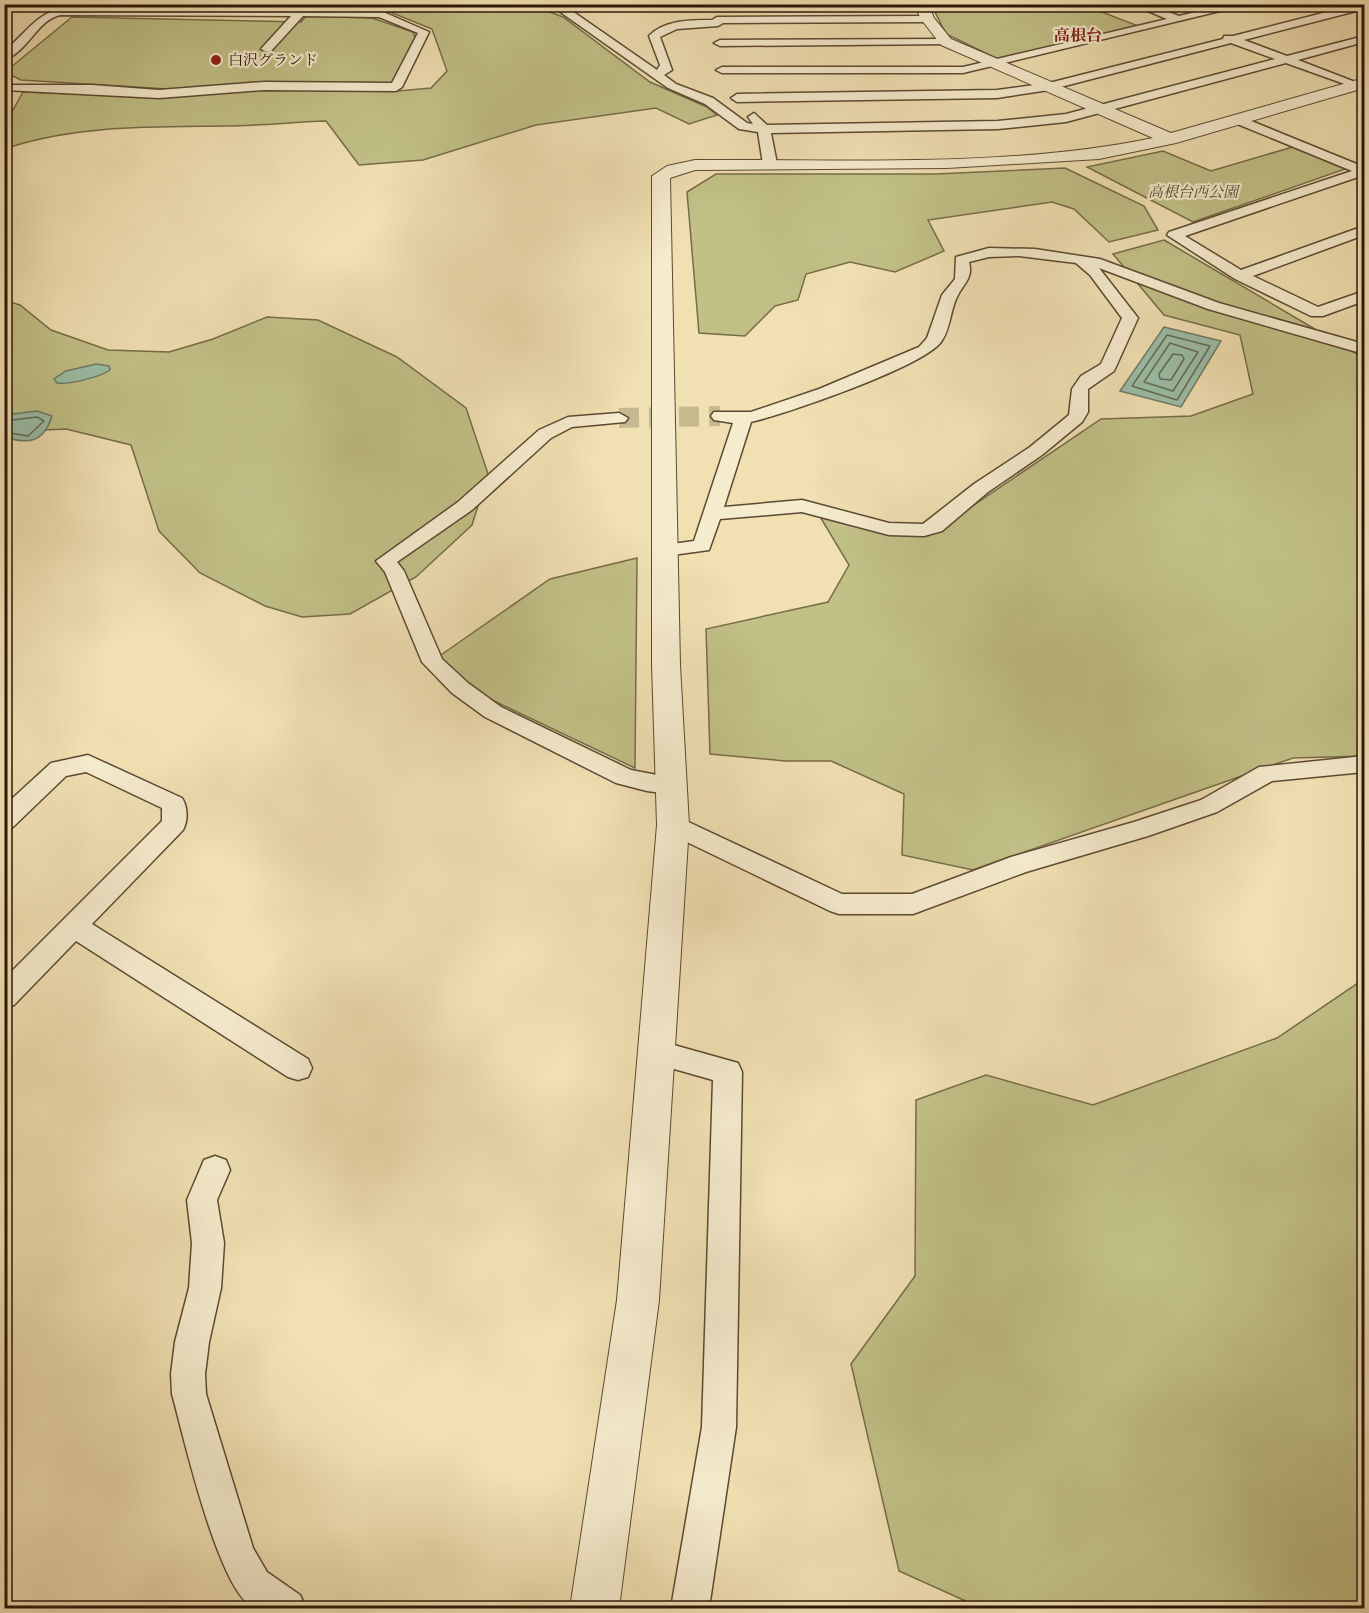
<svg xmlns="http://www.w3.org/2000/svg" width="1369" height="1613" font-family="Vollkorn,'Noto Serif JP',serif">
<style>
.green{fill:#c1c087;stroke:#766c48;stroke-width:1.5}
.water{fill:#9bbea7;stroke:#6e7b67;stroke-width:1.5}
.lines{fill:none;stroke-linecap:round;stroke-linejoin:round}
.shore{stroke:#626a58;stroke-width:1.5}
.minor-tunnel{stroke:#c8b890;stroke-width:20;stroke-dasharray:20 10;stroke-linecap:butt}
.minor-casing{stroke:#5c4932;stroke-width:3}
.tertiary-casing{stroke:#5c4932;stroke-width:2}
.minor{fill:#f5ebcd;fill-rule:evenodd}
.tertiary{fill:#f5ebcd;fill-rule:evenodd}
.poi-dot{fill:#8f2418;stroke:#f5ebcd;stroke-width:2}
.labels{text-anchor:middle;stroke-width:4.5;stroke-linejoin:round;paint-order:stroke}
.far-poi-label{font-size:15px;fill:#2a1708;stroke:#f5ebcd;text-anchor:start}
.far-park-label{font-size:15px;font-style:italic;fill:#574a2e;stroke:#f5ebcd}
.far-neighbourhood-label{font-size:16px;font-weight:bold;fill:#7a1f14;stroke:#f5ebcd}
</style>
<rect width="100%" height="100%" fill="#f0e0b2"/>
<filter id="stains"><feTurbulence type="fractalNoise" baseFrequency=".00333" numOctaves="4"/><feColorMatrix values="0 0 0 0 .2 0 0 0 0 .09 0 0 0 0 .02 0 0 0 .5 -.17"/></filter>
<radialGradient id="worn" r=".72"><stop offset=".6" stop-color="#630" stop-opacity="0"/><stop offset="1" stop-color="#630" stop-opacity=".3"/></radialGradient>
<g class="green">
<path d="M 334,4 L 531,5 L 563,17 L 650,82 L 707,107 L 717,115 L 689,124 L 656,108 L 536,125 L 423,160 L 359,165 L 326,121 C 292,122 258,126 225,126 C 152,127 80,125 10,147 L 8,119 L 23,92 L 157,97 L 261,88 L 398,91 L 431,88 L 447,71 L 432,29 L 390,12 L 330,9 Z"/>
<path d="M 967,4 L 1084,5 L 1146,29 L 1004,62 L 946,34 L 934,10 Z"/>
<path d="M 306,16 L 372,18 L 413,32 L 419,47 L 397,88 L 184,90 L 21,80 L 5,72 L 72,17 L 301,22 Z"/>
<path d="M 1296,146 L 1348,168 L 1193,222 L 1087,167 L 1163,151 L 1211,171 Z"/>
<path d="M 1065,168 L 1144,206 L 1158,230 L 1109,242 L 1074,209 L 1052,202 L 928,220 L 944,251 L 895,272 L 850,262 L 806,274 L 798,300 L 775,306 L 745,336 L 699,333 L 687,192 L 716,174 L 936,174 Z"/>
<path d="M 1164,240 L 1364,358 L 1364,756 L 1293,758 L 973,870 L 902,855 L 904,794 L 831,761 L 785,761 L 710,754 L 706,629 L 828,602 L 849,565 L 819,515 L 890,535 L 928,536 L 1101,419 L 1191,416 L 1253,394 L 1240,335 L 1164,315 L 1113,254 Z"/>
<path d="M 4,300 L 20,305 L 51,330 L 108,350 L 169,352 L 213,339 L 267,317 L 318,320 L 397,357 L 466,408 L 488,474 L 472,525 L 416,577 L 350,614 L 302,617 L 265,606 L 200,573 L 159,531 L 131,445 L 66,429 L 5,432 Z"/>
<path d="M 637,558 L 635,768 L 473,691 L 438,657 L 550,579 Z"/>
<path d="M 1364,979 L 1364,1608 L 981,1608 L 899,1571 L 851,1364 L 915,1276 L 916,1100 L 986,1075 L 1093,1105 L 1277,1038 Z"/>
</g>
<g class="water">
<path d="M 1164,327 L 1221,341 L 1181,407 L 1120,391 Z"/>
<path d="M 96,364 L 109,366 L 110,370 C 100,377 69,385 57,383 L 54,379 L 66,371 Z"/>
<path d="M 37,411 L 52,416 C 44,442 29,445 5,437 L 5,415 Z"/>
</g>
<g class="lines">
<g class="shore">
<path d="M 1167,335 L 1210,346 L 1177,400 L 1132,386 Z"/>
<path d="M 1170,343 L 1198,352 L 1173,391 L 1144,382 Z"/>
<path d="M 1173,354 L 1182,355 L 1184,359 L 1171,380 L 1160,379 L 1159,374 Z"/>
<path d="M 4,421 L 37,417 L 44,421 L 28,436 L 4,432"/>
</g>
<path class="minor-tunnel" d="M 619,418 L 720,416"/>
<defs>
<g id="minor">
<path d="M 549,4 L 562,4 L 657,70 L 660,65 L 649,36 C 664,20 691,20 712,20 L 717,17 L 928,16 L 933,19 L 928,22 L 723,23 L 718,26 L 677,29 L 660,37 L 672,70 L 664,75 L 676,84 L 713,98 L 747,123 L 753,124 L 748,117 L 754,113 L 767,125 L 998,121 L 1066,114 L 1275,59 L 1231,43 L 1049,90 L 997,98 L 737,102 L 731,98 L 737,94 L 997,90 L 1049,83 L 1223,39 L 1224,36 L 1233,36 L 1358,4 L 1364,4 L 1364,9 L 1244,40 L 1287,56 L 1364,36 L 1364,42 L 1298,60 L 1363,85 L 1353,87 L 1286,63 L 1066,122 L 998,129 L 771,133 L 777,164 L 770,168 L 763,164 L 758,132 L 739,129 L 705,104 L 668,88 Z"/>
<path d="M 1131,4 L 1147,4 L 1179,16 L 1229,4 L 1249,4 L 963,73 L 722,73 L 716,70 L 722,67 L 963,67 L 1167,19 Z"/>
<path d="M 60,9 L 381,11 L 429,32 L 402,87 L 396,91 L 264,90 L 159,98 L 4,90 L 4,83 L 13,85 L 92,85 L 159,90 L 264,82 L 392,83 L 418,33 L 379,17 L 303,16 L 271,51 L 267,52 L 261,49 L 291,16 L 60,15 C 36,21 29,51 4,60 L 4,51 C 25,35 34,15 60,9 Z"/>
<path d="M 946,39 L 951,42 L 950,44 L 720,46 L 714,43 L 720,40 Z"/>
<path d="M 1239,116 L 1364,167 L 1364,175 L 1185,236 L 1241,270 L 1364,226 L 1364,235 L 1253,276 L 1318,307 L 1364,291 L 1364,301 L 1323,316 L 1311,316 L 1235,279 L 1167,235 L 1169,232 L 1352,171 L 1235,123 L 1235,117 Z"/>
<path d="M 989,248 L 1035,249 L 1100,259 L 1219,303 L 1364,344 L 1364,354 L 1208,309 L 1099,268 L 1138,318 L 1114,371 L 1088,389 L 1088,412 L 1082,422 L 1042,455 L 988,492 L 942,531 L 924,536 L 889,535 L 802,512 L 720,519 L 709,550 L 665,556 L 658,554 L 655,550 L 658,546 L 694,541 L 733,423 L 714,420 L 711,416 L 714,412 L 751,412 L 819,389 L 919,347 L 927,338 L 942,295 L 955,279 L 956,257 ZM 1019,256 L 1076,263 L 1090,275 L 1122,318 L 1101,364 L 1081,376 L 1072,389 L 1069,415 L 1030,447 L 974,484 L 923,524 L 889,523 L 802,500 L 724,507 L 751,422 C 786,414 922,367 941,342 C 951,329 950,309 958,295 C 965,282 973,278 969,262 L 989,257 Z"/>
<path d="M 619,413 L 628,418 L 625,422 L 572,427 L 551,438 L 472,510 L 397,562 L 404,571 L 442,659 L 468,683 L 501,707 L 631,770 L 678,779 L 682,785 L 678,791 L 670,794 L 647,791 L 616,783 L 485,717 L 452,693 L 422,662 L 385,572 L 376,561 L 458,502 L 539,430 L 568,417 Z"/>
<path d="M 88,755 L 182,798 C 188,807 188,821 183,830 L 92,924 L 308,1059 L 312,1068 L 308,1077 L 298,1080 L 288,1077 L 76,941 L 14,1005 L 4,1008 L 4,979 L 162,821 L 162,808 L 86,772 L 66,776 L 13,827 L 4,830 L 4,806 L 51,763 Z"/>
<path d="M 1364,756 L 1364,772 L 1272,781 L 1217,812 L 1148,836 L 1026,872 L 913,914 L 839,914 L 830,911 L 664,831 L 661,825 L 664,819 L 673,816 L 682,819 L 842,894 L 912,894 L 1011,857 L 1134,822 L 1201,800 L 1259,767 Z"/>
<path d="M 656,1040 L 738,1063 L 742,1072 L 736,1427 L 709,1608 L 671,1608 L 702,1427 L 713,1080 L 646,1061 L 642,1052 L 646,1043 Z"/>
<path d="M 215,1156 L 226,1160 L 230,1170 L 217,1200 L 224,1243 L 221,1288 L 209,1342 L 205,1374 L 206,1394 L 253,1548 L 267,1572 L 300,1595 L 306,1608 C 291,1608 269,1613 255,1608 C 219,1596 183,1433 172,1394 L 171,1374 L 175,1342 L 189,1288 L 192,1243 L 187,1200 L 204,1160 Z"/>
</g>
<path id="tertiary" d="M 914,4 L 928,4 L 934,18 L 951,39 L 1171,133 L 1364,78 L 1364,88 L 1176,143 L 1099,159 L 947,168 L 695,170 L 670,178 L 680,665 L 689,825 L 659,1300 L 619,1608 L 570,1608 L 617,1300 L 657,825 L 652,665 L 652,176 L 667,166 L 695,160 C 843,159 1009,168 1153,138 L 941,45 L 921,19 Z"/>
</defs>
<use href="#minor" class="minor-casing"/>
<use href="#tertiary" class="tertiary-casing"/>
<use href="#minor" class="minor"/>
<use href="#tertiary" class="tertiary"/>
</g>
<circle class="poi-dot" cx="216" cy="60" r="6"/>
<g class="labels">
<g class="far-poi-label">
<text x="228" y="65">白沢グランド</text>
</g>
<g class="far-park-label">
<text x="1193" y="197">高根台西公園</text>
</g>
<g class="far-neighbourhood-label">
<text x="1078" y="41">高根台</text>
</g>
</g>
<rect width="1369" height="1613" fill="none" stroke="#f0e0b2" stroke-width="24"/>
<rect x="6" y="6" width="1357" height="1601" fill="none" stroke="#2a1708" stroke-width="3"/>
<rect x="12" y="12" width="1345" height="1589" fill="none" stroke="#2a1708" stroke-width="1.5"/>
<rect width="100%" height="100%" filter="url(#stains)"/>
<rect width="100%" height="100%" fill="url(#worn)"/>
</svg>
